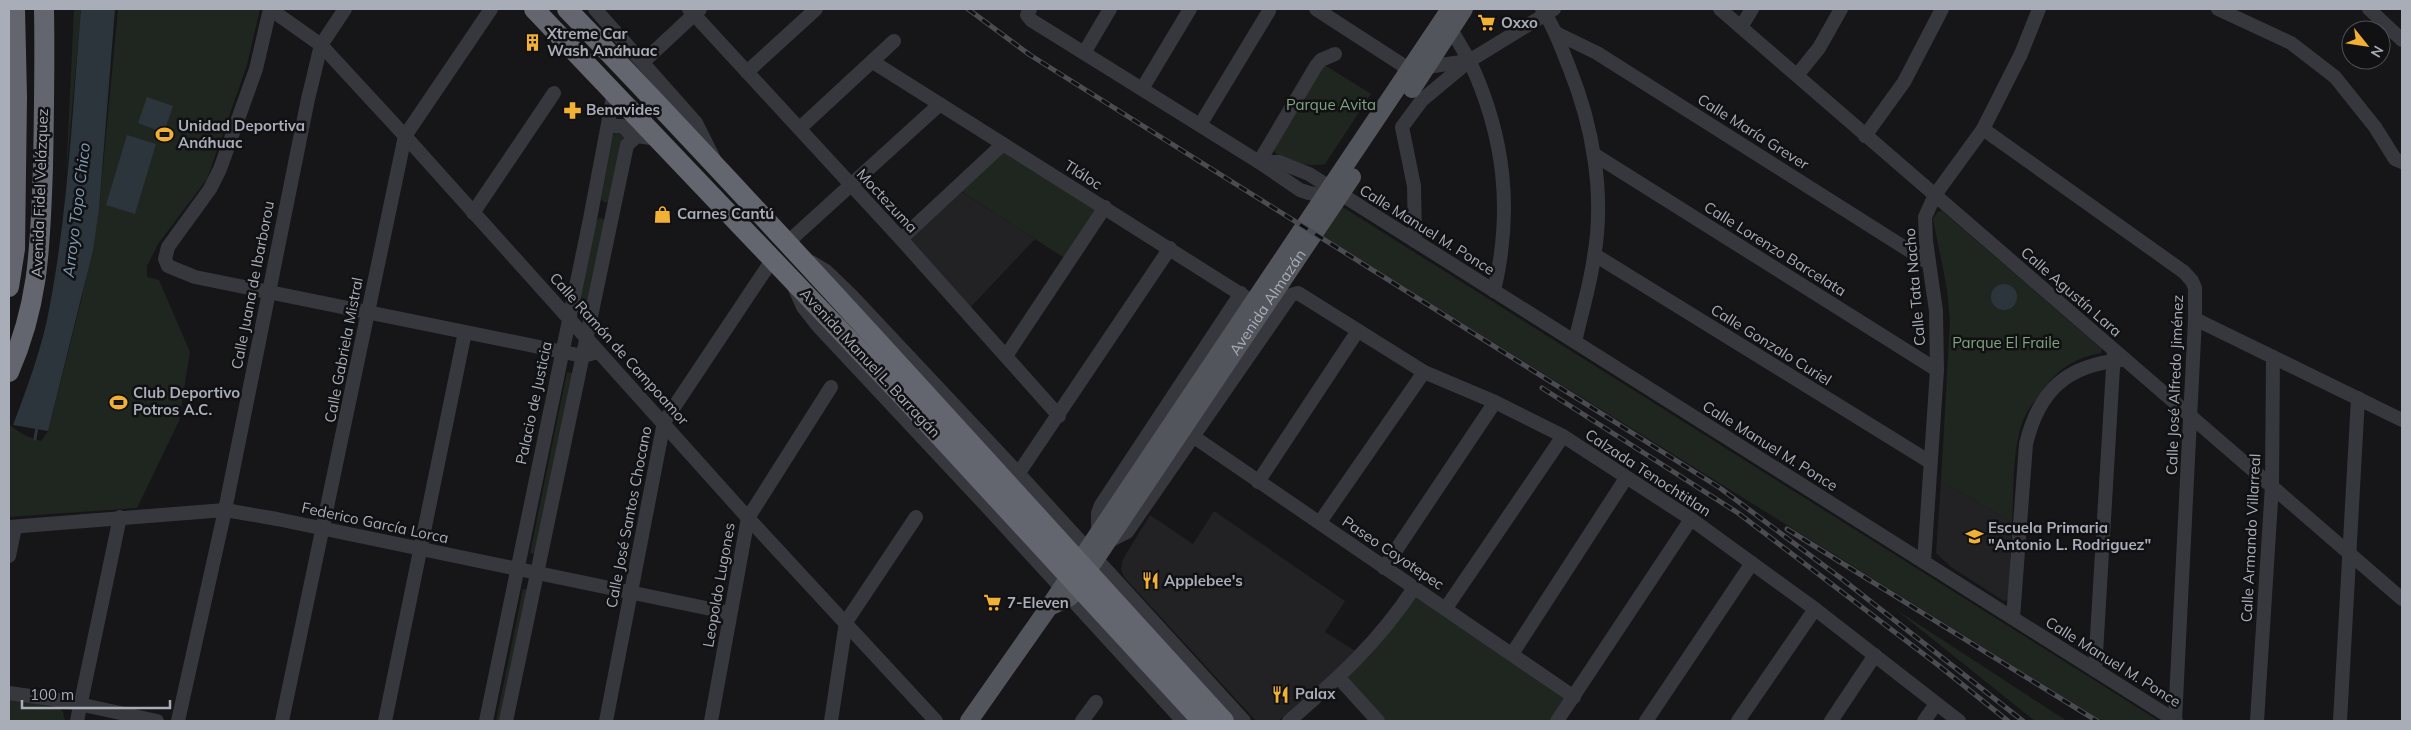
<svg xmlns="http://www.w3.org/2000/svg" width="2411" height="730" font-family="Mulish,sans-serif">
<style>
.built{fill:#222225}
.green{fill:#1e261f}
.water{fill:#2c353c}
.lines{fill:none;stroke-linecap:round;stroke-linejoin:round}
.stream{stroke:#2c353c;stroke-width:3}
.minor{stroke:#37383d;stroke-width:14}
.major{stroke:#53555c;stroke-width:18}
.highway{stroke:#63666e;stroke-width:20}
.rail-casing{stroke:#4a4c52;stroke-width:5}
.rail{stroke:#111113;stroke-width:3;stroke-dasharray:9;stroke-linecap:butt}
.labels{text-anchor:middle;stroke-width:5;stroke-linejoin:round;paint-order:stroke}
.poi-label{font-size:15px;font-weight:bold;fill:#a8adb8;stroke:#111113;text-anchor:start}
.park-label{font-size:15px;fill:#7fa381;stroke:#111113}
.street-label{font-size:15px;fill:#a8adb8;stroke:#111113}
.water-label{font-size:16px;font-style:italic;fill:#7f9bb3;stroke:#111113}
</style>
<rect width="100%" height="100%" fill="#161618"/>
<g class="built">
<path d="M 957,189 L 1035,239 L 967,311 L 905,240 Z"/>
<path d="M 1941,481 L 2012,522 L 2008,599 L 2004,601 L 1951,567 L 1936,553 Z"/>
<path d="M 1214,511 L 1345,601 L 1325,632 L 1357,652 L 1278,721 L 1256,721 L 1124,577 L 1121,569 L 1123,559 L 1150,515 L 1193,544 Z"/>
</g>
<g class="green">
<path d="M 74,9 L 81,9 L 66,176 Z"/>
<path d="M 118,9 L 260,9 L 247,65 L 207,179 L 158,244 L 147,266 L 147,277 L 159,280 L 190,352 L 179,421 L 137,508 L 9,517 L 9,425 L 26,436 L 41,441 L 48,431 L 82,297 L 99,209 Z"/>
<path d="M 1323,64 L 1371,94 L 1325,164 C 1312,167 1278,163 1273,149 Z"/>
<path d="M 619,132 L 623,138 L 611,200 L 605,203 L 601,199 L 613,136 L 615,133 Z"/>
<path d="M 1003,144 L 1105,207 L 1069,261 L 956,188 Z"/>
<path d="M 1341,206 L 2159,721 L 2102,721 L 1322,236 Z"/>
<path d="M 1938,211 L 1942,211 L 2102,349 L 2101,353 C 2074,358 2058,369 2042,391 C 2035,401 2026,411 2022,423 C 2012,453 2014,490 2012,522 L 1941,481 L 1950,321 L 1947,289 L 1933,219 Z"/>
<path d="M 600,218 L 606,221 L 586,314 L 582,314 L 578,307 L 596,220 Z"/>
<path d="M 567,372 L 573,373 L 536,554 L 530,553 Z"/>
<path d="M 1414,588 L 1574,697 L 1557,721 L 1378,721 L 1339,678 Z"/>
<path d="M 523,589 L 529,590 L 502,721 L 496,721 Z"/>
<path d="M 1895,609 L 2067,721 L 2035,721 Z"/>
<path d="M 11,698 L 60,709 L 63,712 L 65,721 L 9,720 L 9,699 Z"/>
</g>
<g class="water">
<path d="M 81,9 L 115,9 L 99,209 L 93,250 L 48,431 L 13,425 C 26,391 39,356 47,320 C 68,218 72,112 81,9 Z"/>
<path d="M 147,97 L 173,106 L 164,133 L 138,123 Z"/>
<path d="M 127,135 L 156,144 L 135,214 L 106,205 Z"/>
<circle cx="2004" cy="297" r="13"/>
</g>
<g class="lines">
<path class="stream" d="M 35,439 L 37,427"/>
<g class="minor">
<path d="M 270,9 L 321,45 L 405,136 L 748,518 L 936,721"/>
<path d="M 270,9 L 256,69 L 220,169 L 210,189 L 168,247 L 165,259 L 168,266 L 195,277 L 583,356 L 598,352"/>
<path d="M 595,9 L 696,123 L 713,157"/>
<path d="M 689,9 L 901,239 L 1059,416"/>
<path d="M 1030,9 L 1027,15 L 1031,20 L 1259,162 L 1300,190 L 1309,193 L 1334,197"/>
<path d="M 1316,9 L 1401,64 L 1408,73"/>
<path d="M 1542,9 C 1554,26 1561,47 1569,67 C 1593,126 1605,194 1594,257 C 1590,286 1581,314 1575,342"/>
<path d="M 1720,9 L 2402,599"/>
<path d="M 2218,9 L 2291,43 L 2335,77 L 2375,127 L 2395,159 L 2402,162"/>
<path d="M 2369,9 L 2402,40"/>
<path d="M 1741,27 L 1752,9"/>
<path d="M 1451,29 C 1457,40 1464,51 1470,62 C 1505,137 1513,211 1494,291"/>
<path d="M 1556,33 L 1597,53 L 1929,263"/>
<path d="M 1084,53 L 1110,9"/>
<path d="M 643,62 L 700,9"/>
<path d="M 873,62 L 1261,307"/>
<path d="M 1427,67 L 1468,61"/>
<path d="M 747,72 L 816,9"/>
<path d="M 1798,74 L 1819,48 L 1841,9"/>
<path d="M 1142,89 L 1190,9"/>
<path d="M 1200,125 L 1269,11"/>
<path d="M 608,126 L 623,126 L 633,138"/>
<path d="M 800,128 L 894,41"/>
<path d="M 1983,129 L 2184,272 L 2192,281 L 2195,288 L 2195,319 L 2175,720"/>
<path d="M 1865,136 L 1904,82 L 1942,9"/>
<path d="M 1595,155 L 1937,370"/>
<path d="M 1259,162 L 1279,162 L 1309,174 L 2176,721"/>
<path d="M 1259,162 L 1316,66 L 1321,60 L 1335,54"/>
<path d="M 473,213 L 554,93"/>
<path d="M 901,239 L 1003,144"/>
<path d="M 1415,241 L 1414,186 L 1402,127 L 1422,100 L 1469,61 L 1554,9"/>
<path d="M 788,242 L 940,104"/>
<path d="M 1595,255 L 1930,462"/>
<path d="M 811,262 L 826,271 L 851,295 L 1019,474 L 1244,721"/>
<path d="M 795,289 L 803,307 L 818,326 L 991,511 L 1183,721"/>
<path d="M 2195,319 L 2402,420"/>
<path d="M 1006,356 L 1105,207"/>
<path d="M 1194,437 L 1574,697"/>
<path d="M 1014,480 L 1170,248"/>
<path d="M 1258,482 L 1357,332"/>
<path d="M 1320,522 L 1424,372"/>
<path d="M 9,527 L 225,510 L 277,519 L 730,613"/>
<path d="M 1098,534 L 1098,513 L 1101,505 L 1241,293"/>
<path d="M 1107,542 L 1127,532 L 1291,295 L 1298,293 L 1424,372 L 1495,402 L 1563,436 L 1691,519 L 1815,609 L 1959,721"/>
<path d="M 9,556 L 15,527"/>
<path d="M 1924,562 L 1937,370 L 1936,311 L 1926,241 L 1925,217 L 1935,195 L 1983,129 L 2021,54 L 2039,9"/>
<path d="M 1384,568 L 1495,402"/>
<path d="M 1446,608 L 1563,436"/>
<path d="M 2013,618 L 2026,444 C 2039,390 2067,365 2122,360"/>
<path d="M 1512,654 L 1626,478"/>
<path d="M 2095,670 L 2114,351"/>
<path d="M 1339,678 L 1378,721"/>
<path d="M 9,693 L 65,701 L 157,721"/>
<path d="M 77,721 L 120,517"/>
<path d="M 178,721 L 225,510 L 308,99 L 321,45 L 345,9"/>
<path d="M 282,721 L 405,136 L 491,9"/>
<path d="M 385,721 L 465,332"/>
<path d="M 486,721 L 590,219 L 614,92"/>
<path d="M 506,721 L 627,145 L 637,136 L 658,139"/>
<path d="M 606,721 L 664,422 L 772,260"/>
<path d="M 711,721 L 748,518 L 831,387"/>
<path d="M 831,721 L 846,622 L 916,517"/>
<path d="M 1082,721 L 1096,702"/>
<path d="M 1289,721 C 1338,678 1377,644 1414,588"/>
<path d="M 1557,721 L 1691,519"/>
<path d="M 1646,721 L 1752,563"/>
<path d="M 1738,721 L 1815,609"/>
<path d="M 1831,721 L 1875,655"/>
<path d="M 1924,721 L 1936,704"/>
<path d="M 2257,721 L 2272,486 L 2273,357"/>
<path d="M 2340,721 L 2358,398"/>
</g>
<g class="major">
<path d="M 1412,89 L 1464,9"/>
<path id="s1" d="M 1049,607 L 1070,597 L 1352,177"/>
<path d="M 969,721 L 1049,607 L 1450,9"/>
</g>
<g class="highway">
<path d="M 534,9 L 898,391 L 1202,721"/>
<path d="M 567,9 C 791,242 1006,483 1224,721"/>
<path d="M 9,287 L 15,249 L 17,97 L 15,9"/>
<path d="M 9,372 C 40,301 40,244 43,168 C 44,115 45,62 44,9"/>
</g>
<defs>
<g id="rail">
<path d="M 968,9 L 1030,55 L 1720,488 L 1842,579 L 2023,721"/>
<path d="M 1542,388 L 1738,513 L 1938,665 L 2008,721"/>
<path d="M 1787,529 L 2097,721"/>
</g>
</defs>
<use href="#rail" class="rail-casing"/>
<use href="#rail" class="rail"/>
</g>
<defs>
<symbol id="supermarket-bare" viewBox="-9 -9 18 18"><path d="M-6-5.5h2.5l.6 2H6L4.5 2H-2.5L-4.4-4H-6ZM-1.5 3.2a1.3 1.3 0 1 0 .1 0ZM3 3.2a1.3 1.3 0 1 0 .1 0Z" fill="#f2b134" stroke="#111113" stroke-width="2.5" paint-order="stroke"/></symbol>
<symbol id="building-bare" viewBox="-9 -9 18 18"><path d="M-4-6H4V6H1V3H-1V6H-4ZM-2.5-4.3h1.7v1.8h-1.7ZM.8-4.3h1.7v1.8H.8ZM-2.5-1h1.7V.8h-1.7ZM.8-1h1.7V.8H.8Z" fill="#f2b134" stroke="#111113" stroke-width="2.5" paint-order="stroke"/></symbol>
<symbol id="pharmacy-bare" viewBox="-9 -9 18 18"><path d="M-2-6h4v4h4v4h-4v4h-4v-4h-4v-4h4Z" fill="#f2b134" stroke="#111113" stroke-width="2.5" paint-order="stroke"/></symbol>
<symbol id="stadium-bare" viewBox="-9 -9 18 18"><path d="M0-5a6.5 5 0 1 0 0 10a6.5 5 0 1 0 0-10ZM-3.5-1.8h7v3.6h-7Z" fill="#f2b134" stroke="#111113" stroke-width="2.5" paint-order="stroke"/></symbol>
<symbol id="shop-bare" viewBox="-9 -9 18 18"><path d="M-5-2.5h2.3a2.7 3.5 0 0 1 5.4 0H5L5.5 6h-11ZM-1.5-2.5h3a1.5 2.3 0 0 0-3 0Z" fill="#f2b134" stroke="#111113" stroke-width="2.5" paint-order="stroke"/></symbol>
<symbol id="school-bare" viewBox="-9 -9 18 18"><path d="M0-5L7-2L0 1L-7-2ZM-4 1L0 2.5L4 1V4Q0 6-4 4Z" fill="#f2b134" stroke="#111113" stroke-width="2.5" paint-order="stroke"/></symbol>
<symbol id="restaurant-bare" viewBox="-9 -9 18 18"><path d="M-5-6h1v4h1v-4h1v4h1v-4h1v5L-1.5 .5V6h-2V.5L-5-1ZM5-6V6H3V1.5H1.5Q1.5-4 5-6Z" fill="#f2b134" stroke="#111113" stroke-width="2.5" paint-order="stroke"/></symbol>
</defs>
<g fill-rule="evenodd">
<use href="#supermarket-bare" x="1474" y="10" width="25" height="25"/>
<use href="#building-bare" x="520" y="30" width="25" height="25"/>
<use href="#pharmacy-bare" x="560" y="98" width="25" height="25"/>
<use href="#stadium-bare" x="152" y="122" width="25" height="25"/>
<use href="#shop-bare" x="650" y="202" width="25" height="25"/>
<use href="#stadium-bare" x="106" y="390" width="25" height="25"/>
<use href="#school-bare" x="1962" y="524" width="25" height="25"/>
<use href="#restaurant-bare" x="1138" y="568" width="25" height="25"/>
<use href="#supermarket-bare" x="980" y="590" width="25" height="25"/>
<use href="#restaurant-bare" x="1268" y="682" width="25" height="25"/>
</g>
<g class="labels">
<g class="poi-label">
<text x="1501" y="28">Oxxo</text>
<text x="547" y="39">Xtreme Car<tspan x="547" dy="17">Wash Anáhuac</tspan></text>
<text x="586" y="115">Benavides</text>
<text x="178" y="131">Unidad Deportiva<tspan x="178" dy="17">Anáhuac</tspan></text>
<text x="677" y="219">Carnes Cantú</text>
<text x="133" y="398">Club Deportivo<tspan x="133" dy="17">Potros A.C.</tspan></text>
<text x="1988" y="533">Escuela Primaria<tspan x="1988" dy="17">"Antonio L. Rodriguez"</tspan></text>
<text x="1164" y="586">Applebee's</text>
<text x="1007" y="608">7-Eleven</text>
<text x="1295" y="699">Palax</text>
</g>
<g class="park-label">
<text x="1331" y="110">Parque Avita</text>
<text x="2006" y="348">Parque El Fraile</text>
</g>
<g class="street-label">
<text transform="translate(1753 132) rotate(32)" y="5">Calle María Grever</text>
<text transform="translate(1083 175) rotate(32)" y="5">Tláloc</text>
<text transform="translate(40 193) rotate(-88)" y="5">Avenida Fidel Velázquez</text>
<text transform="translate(887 201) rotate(47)" y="5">Moctezuma</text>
<text transform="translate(1427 230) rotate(32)" y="5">Calle Manuel M. Ponce</text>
<text transform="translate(1775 249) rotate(32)" y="5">Calle Lorenzo Barcelata</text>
<text transform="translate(253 285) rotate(-79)" y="5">Calle Juana de Ibarborou</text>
<text transform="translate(1915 287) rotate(-95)" y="5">Calle Tata Nacho</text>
<text transform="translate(2071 292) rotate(41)" y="5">Calle Agustín Lara</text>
<text dy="5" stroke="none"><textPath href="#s1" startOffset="378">Avenida Almazán</textPath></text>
<text transform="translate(1771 345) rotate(32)" y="5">Calle Gonzalo Curiel</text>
<text transform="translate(619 349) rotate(48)" y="5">Calle Ramón de Campoamor</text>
<text transform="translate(344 350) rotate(-79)" y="5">Calle Gabriela Mistral</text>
<text transform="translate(870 363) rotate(47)" y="5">Avenida Manuel L. Barragán</text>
<text transform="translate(2175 385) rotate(-88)" y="5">Calle José Alfredo Jiménez</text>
<text transform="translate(534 403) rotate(-78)" y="5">Palacio de Justicia</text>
<text transform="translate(1770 446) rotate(32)" y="5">Calle Manuel M. Ponce</text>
<text transform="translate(1648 473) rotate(33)" y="5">Calzada Tenochtitlan</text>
<text transform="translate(629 517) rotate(-79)" y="5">Calle José Santos Chocano</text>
<text transform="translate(375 523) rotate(12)" y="5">Federico García Lorca</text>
<text transform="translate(2251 538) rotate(-87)" y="5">Calle Armando Villarreal</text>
<text transform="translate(1393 553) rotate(34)" y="5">Paseo Coyotepec</text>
<text transform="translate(719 585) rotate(-80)" y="5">Leopoldo Lugones</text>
<text transform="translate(2113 662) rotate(32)" y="5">Calle Manuel M. Ponce</text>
</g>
<g class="water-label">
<text transform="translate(76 210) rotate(-83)" y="6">Arroyo Topo Chico</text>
</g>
</g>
<rect width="2411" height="730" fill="none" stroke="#a8adb8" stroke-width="20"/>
<g transform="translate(2366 45) rotate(120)"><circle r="24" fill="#111113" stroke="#4d4f55"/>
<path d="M0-4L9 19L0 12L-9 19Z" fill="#f2b134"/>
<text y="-8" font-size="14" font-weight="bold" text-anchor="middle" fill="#a8adb8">N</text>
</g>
<path d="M22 700v8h148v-8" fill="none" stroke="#a8adb8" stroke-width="2.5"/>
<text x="30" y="700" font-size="15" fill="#a8adb8" stroke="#111113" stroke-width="4" paint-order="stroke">100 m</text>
</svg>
